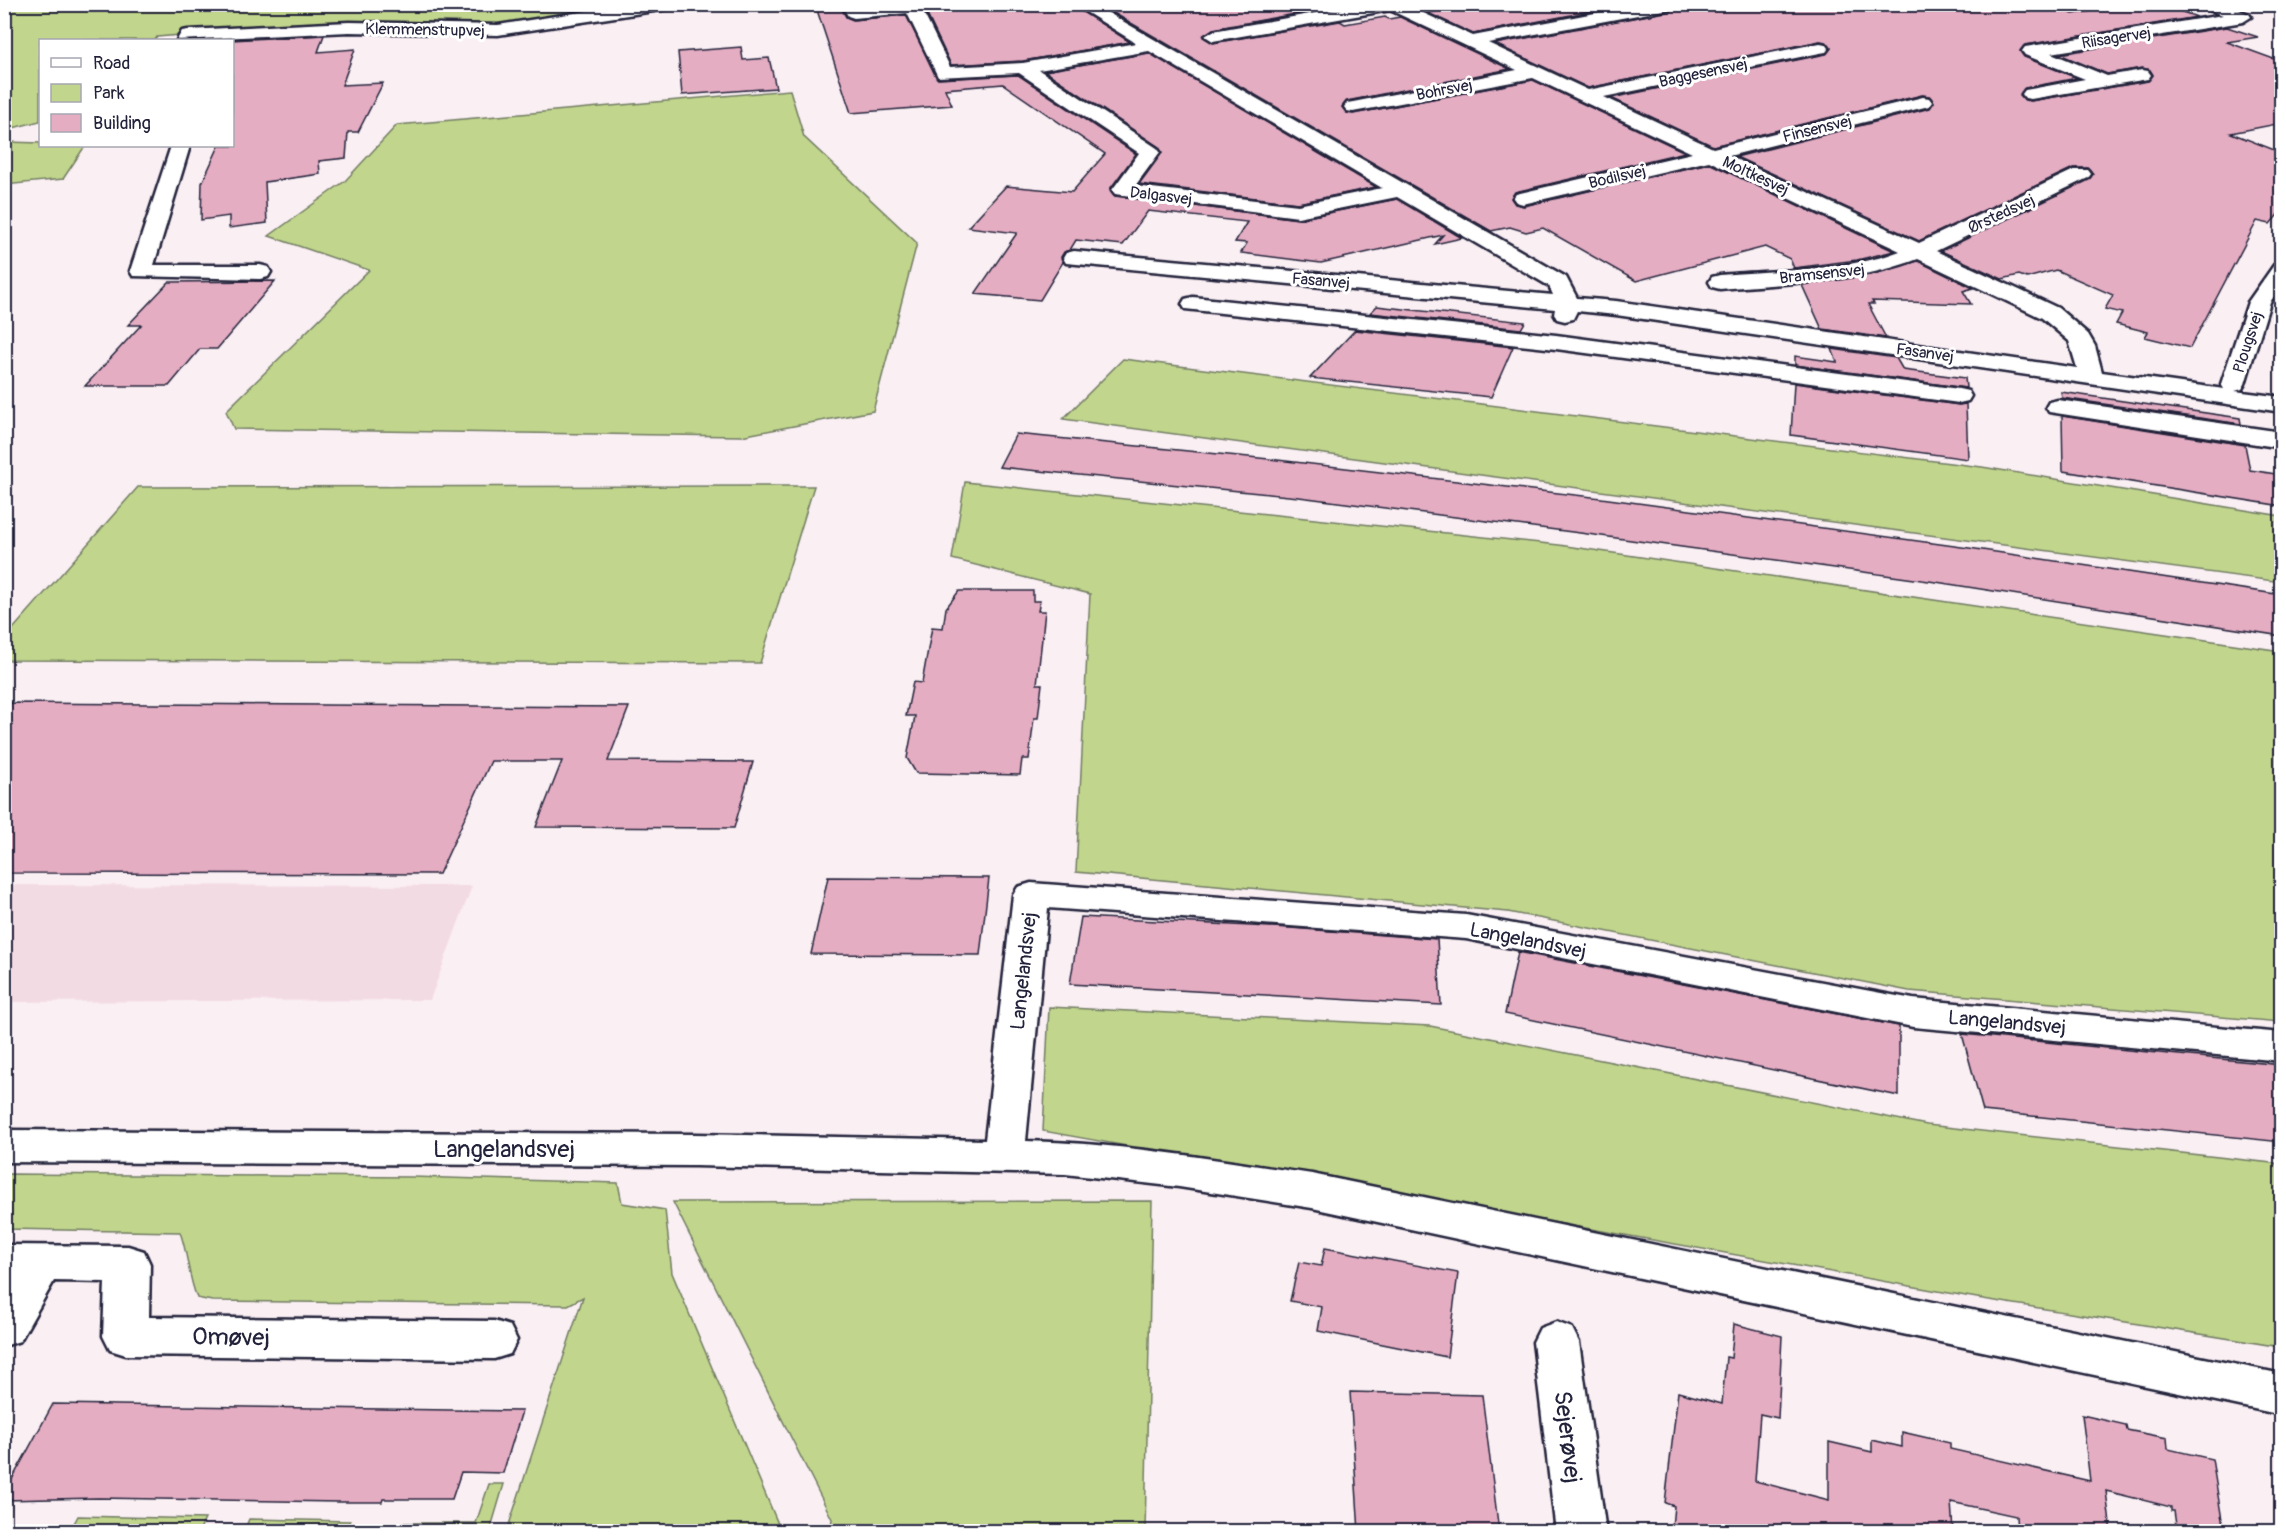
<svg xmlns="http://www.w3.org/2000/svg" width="2286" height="1536" font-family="Pangolin,sans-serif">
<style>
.built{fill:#f3dbe4}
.green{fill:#c1d68c;stroke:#727c64;stroke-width:1.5}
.building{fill:#e4adc2;stroke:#22223b;stroke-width:1.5}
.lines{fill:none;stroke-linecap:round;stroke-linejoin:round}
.minor-casing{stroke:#22223b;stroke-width:5}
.minor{fill:#fff;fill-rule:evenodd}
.labels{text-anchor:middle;stroke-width:6;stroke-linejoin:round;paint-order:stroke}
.far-street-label{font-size:16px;fill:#22223b;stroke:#fff}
.street-label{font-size:20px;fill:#22223b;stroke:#fff}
.near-street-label{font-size:24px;fill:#22223b;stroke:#fff}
</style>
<rect width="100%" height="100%" fill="#faeff3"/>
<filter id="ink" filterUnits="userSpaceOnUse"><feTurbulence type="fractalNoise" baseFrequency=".0167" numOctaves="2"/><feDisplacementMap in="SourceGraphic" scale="12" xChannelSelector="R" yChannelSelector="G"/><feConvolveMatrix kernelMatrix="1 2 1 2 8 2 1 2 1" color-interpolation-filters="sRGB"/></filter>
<g filter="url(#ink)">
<path class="built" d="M 5,885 L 472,886 L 430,1000 L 5,1002 Z"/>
<g class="green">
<path d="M 5,5 L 637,5 L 489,26 L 336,22 L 157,37 L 155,40 L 40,40 L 40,121 L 5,130 Z"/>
<path d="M 790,90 L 804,137 L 917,243 L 873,411 L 741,436 L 234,429 L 226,411 L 369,270 L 269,236 L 345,181 L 397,125 Z"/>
<path d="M 5,137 L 7,142 L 40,143 L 40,146 L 85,146 L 63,179 L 5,185 Z"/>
<path d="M 1123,359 L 1982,467 L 2281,516 L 2281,582 L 1063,419 Z"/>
<path d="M 965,482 L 1559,545 L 2281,651 L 2281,1022 L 1909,991 L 1508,912 L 1076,872 L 1090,594 L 952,559 Z"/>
<path d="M 814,486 L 760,663 L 5,660 L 5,638 L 138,487 Z"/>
<path d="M 1049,1007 L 1430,1026 L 1927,1125 L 2281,1164 L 2281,1347 L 1977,1298 L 1043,1131 Z"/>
<path d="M 5,1174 L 412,1177 L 618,1183 L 622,1203 L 665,1210 L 672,1273 L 781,1531 L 507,1531 L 583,1297 L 568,1305 L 212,1301 L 197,1298 C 188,1276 188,1254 180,1232 L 5,1229 Z"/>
<path d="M 1152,1201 L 1145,1532 L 830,1531 L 832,1519 L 673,1202 Z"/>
<path d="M 489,1484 L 504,1484 L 490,1531 L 392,1531 L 395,1523 L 476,1523 Z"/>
<path d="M 78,1516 L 205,1519 L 199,1531 L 70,1531 Z"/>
<path d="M 249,1519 L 350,1521 L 346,1531 L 244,1531 Z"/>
</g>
<g class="building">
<path d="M 815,4 L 839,4 L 846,17 L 853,20 L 906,15 L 938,79 L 1018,75 L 1136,154 L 1110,189 L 1115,196 L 1298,219 L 1397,199 L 1462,238 L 1435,244 L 1443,235 L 1321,263 L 1241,253 L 1247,243 L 1235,242 L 1247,222 L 1148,211 L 1123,245 L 1076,240 L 1070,250 L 1064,252 L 1061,257 L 1063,262 L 1040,300 L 975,294 L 1017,233 L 968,227 L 1006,186 L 1072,192 L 1105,154 L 1003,84 L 945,89 L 952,105 L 851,113 Z"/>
<path d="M 922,4 L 1071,4 L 1130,42 L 1023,61 L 951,65 Z"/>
<path d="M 1098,4 L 1305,4 L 1317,10 L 1213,29 L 1203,37 L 1213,43 L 1340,21 L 1345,24 L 1385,17 L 1389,19 L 1400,17 L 1510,69 L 1347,101 L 1342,107 L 1347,113 L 1353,114 L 1533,80 L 1685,152 L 1515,192 L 1511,198 L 1515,204 L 1524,206 L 1709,163 L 1894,251 L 1857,260 L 1794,268 L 1790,259 L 1765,247 L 1636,281 L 1543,228 L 1526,232 L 1510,227 L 1491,231 Z"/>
<path d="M 1475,4 L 1627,4 L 1473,34 L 1428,13 Z"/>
<path d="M 1680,4 L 2049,4 L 2073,14 L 2134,5 L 2159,4 L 2197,17 L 2025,45 L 2020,51 L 2024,57 L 2077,78 L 2025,88 L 2020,95 L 2025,100 L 2031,101 L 2148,81 L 2153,75 L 2150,70 L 2142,68 L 2107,74 L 2059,54 L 2227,27 L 2258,37 L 2227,42 L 2282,62 L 2282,123 L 2231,133 L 2282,153 L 2282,210 L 2270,224 L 2257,221 L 2190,348 L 2145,337 L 2148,332 L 2116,324 L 2122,313 L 2105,309 L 2113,295 L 2056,270 L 2027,278 L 2019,275 L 2002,279 L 1941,251 L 2089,180 L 2093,174 L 2088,168 L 2073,168 L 1919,241 L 1736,157 L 1930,108 L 1934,102 L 1929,96 L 1922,95 L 1713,146 L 1611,98 L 1826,54 L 1831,48 L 1826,42 L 1820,41 L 1588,88 L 1495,44 L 1670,11 Z"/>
<path d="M 324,35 L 318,52 L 355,49 L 342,85 L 383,83 L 358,132 L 348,132 L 346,158 L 319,161 L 320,174 L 265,182 L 267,223 L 229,228 L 229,216 L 201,220 L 202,183 L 219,146 L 232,146 L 232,40 Z"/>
<path d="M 741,47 L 743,60 L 769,58 L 776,88 L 682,95 L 678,52 Z"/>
<path d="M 1149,53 L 1376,187 L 1298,203 L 1139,184 L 1162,153 L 1159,147 L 1045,71 Z"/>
<path d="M 1918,261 L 1973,288 L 1963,291 L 1971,304 L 1872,301 L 1874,304 L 1868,304 L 1886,338 L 1822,329 L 1802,285 L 1870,275 Z"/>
<path d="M 275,281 L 217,349 L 200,349 L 169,386 L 85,386 L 141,325 L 128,325 L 169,282 Z"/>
<path d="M 1377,306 L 1385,307 L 1525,322 L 1521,329 L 1370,313 Z"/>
<path d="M 1355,330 L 1513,347 L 1491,397 L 1310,378 Z"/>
<path d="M 1832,349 L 1896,358 L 1903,370 L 1965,378 L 1966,388 L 1795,365 L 1795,356 L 1837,362 Z"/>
<path d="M 1794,383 L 1959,405 L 1966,404 L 1968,459 L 1791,435 Z"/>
<path d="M 2061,392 L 2240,418 L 2241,424 L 2062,398 Z"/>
<path d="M 2062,416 L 2245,445 L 2250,470 L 2282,475 L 2282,506 L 2063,471 Z"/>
<path d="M 1016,434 L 1269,459 L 1601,498 L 1969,548 L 2282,595 L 2282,636 L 1936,582 L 1580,533 L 1299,497 L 999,467 Z"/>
<path d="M 959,591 L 1033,591 L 1033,601 L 1040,601 L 1038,611 L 1045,611 L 1037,684 L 1042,684 L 1038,718 L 1034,718 L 1029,759 L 1022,759 L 1020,775 L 916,773 L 907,758 L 915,716 L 906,716 L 913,682 L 922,683 L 932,627 L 943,628 L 946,608 Z"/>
<path d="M 4,703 L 629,707 L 608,761 L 753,762 L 734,828 L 536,827 L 562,761 L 491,761 L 439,874 L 4,873 Z"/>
<path d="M 828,877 L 989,878 L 980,955 L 811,954 Z"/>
<path d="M 1081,917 L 1290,928 L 1437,939 L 1441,1005 L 1070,984 Z"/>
<path d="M 1518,952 L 1899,1026 L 1899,1096 L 1505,1014 Z"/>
<path d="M 1962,1034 L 2282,1065 L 2282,1142 L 1983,1111 Z"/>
<path d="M 1325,1248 L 1458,1273 L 1447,1357 L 1318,1331 L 1322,1307 L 1290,1301 L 1299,1262 L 1321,1266 Z"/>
<path d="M 1734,1324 L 1782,1336 L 1778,1418 L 1760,1414 L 1755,1481 L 1829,1500 L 1829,1442 L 1872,1452 L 1872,1440 L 1902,1447 L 1902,1432 L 1950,1443 L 1950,1449 L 2090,1481 L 2082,1415 L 2126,1425 L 2127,1430 L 2167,1438 L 2168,1449 L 2212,1459 L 2224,1532 L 2177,1532 L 2174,1511 L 2171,1511 L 2171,1507 L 2106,1491 L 2111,1532 L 2017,1532 L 2016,1516 L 1951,1502 L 1953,1532 L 1687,1532 L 1672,1527 L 1674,1506 L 1665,1503 L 1678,1392 L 1722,1404 L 1726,1357 L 1731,1358 Z"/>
<path d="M 1350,1392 L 1482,1395 L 1499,1532 L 1359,1532 Z"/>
<path d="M 53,1404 L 522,1411 L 503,1473 L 461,1472 L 452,1499 L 383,1499 L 382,1502 L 339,1502 L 99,1498 L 4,1500 L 4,1494 Z"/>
</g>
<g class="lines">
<defs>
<g id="minor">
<path d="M 632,4 L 675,4 L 667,9 L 498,35 L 349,32 L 177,40 L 182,31 L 188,30 L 349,22 L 498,25 Z"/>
<path d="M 841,4 L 857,4 L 859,8 L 919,4 L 950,67 L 1023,63 L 1136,43 L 1073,4 L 1093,4 L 1566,277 L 1577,298 L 1616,301 L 2077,368 L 2069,341 L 2042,318 L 1918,259 C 1856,283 1785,283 1720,289 L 1712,287 L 1709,282 L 1712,277 L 1720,275 C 1776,270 1848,271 1900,251 L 1709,161 L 1523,204 L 1516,202 L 1513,198 L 1516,194 L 1692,153 L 1533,78 L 1353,112 L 1347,111 L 1344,107 L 1347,103 L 1353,102 L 1517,70 L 1390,10 L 1213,41 L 1205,36 L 1213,31 L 1366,4 L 1404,4 L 1473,36 L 1642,4 L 1678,4 L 1670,9 L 1488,43 L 1588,90 L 1820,43 L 1826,44 L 1829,48 L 1826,52 L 1820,53 L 1604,97 L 1713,148 L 1923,97 L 1929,98 L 1932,102 L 1929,106 L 1729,156 L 1919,243 L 2074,170 L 2088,170 L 2091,174 L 2088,178 L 1936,251 L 2058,308 L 2088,334 L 2095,346 L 2102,372 L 2224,389 L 2221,384 L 2248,302 L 2274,265 L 2282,264 L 2282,286 L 2270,302 L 2245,384 L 2242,389 L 2235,391 L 2282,397 L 2282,412 L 1616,315 L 1577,311 L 1573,319 L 1565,321 L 1557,319 L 1554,314 L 1555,309 L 1066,263 L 1063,258 L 1066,253 L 1074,251 L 1553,295 L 1549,286 L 1397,197 L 1298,217 L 1115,194 L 1112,190 L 1139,153 L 1019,73 L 938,77 L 907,13 L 854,18 L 848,16 ZM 1149,51 L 1382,188 L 1298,205 L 1135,186 L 1160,152 L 1157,148 L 1039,70 Z"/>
<path d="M 2199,4 L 2224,4 L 2249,14 L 2251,17 L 2243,22 L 2051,53 L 2107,76 L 2142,70 L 2148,71 L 2151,75 L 2148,79 L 2142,80 L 2031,99 L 2025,98 L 2022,94 L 2025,90 L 2031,89 L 2085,79 L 2025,55 L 2022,51 L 2025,47 L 2223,15 L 2201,7 Z"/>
<path d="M 171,146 L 190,146 L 154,265 L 260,265 L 268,267 L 271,272 L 268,277 L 260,279 L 133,276 L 130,271 Z"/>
<path d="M 1193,297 L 1556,335 L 1959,389 L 1968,391 L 1971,396 L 1968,401 L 1959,403 L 1556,349 L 1185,309 L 1182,304 L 1185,299 Z"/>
<path d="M 2058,400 L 2282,432 L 2282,448 L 2049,412 L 2046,407 L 2049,402 Z"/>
<path d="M 1031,883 L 1466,915 L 1913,999 L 2282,1033 L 2282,1061 L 1913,1027 L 1466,939 L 1048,908 L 1026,1141 C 1122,1143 1217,1160 1312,1174 L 2282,1374 L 2282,1415 L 1312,1208 L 1179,1187 L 1065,1174 L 695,1166 L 4,1162 L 4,1130 L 695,1134 L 985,1140 L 1013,895 L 1018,887 Z"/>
<path d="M 4,1245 L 128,1246 L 144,1251 L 150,1264 L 149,1317 L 494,1321 L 510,1326 L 517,1340 L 510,1354 L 494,1359 L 126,1355 L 110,1350 L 103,1336 L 105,1282 L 54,1281 L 20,1341 L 4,1346 L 4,1286 L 8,1281 L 4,1281 Z"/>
<path d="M 1556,1322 L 1572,1328 L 1579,1342 L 1606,1532 L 1556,1532 L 1533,1342 L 1540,1328 Z"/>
</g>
</defs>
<use href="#minor" class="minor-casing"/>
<use href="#minor" class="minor"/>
</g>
</g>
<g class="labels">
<g class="far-street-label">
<text transform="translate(425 29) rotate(1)" y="6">Klemmenstrupvej</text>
<text transform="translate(2116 37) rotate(-9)" y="6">Riisagervej</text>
<text transform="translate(1703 72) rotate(-12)" y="6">Baggesensvej</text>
<text transform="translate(1444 89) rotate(-11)" y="6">Bohrsvej</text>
<text transform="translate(1817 128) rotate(-14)" y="6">Finsensvej</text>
<text transform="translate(1756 175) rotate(25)" y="6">Moltkesvej</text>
<text transform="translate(1617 176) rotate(-13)" y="6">Bodilsvej</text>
<text transform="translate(1161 195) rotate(7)" y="6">Dalgasvej</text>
<text transform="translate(2001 213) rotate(-25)" y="6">Ørstedsvej</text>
<text transform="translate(1822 273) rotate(-6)" y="6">Bramsensvej</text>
<text transform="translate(1321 280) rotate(5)" y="6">Fasanvej</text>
<text transform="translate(2247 342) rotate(-72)" y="6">Plougsvej</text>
<text transform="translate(1925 352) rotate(8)" y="6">Fasanvej</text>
</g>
<g class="street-label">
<text transform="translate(1528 940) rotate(11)" y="7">Langelandsvej</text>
<text transform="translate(1023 971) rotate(-84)" y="7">Langelandsvej</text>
<text transform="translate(2007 1022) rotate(5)" y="7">Langelandsvej</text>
</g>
<g class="near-street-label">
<text x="504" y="1157">Langelandsvej</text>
<text transform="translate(231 1337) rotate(1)" y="8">Omøvej</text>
<text transform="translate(1568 1437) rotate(83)" y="8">Sejerøvej</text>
</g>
</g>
<rect width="2286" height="1536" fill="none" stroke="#fff" stroke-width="24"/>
<rect x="12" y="12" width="2262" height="1512" fill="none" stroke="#22223b" stroke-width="2" filter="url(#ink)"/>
<rect x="39" y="39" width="195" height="108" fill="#ffffff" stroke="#a7a7b1" stroke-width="1.5"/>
<rect x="51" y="58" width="30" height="9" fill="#ffffff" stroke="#a7a7b1" stroke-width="1.5"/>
<text x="93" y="69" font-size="18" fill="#22223b">Road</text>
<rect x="51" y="84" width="30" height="18" fill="#c1d68c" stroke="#a7a7b1" stroke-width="1.5"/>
<text x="93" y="99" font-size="18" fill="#22223b">Park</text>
<rect x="51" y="114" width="30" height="18" fill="#e4adc2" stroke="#a7a7b1" stroke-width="1.5"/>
<text x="93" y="129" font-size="18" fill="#22223b">Building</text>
</svg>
